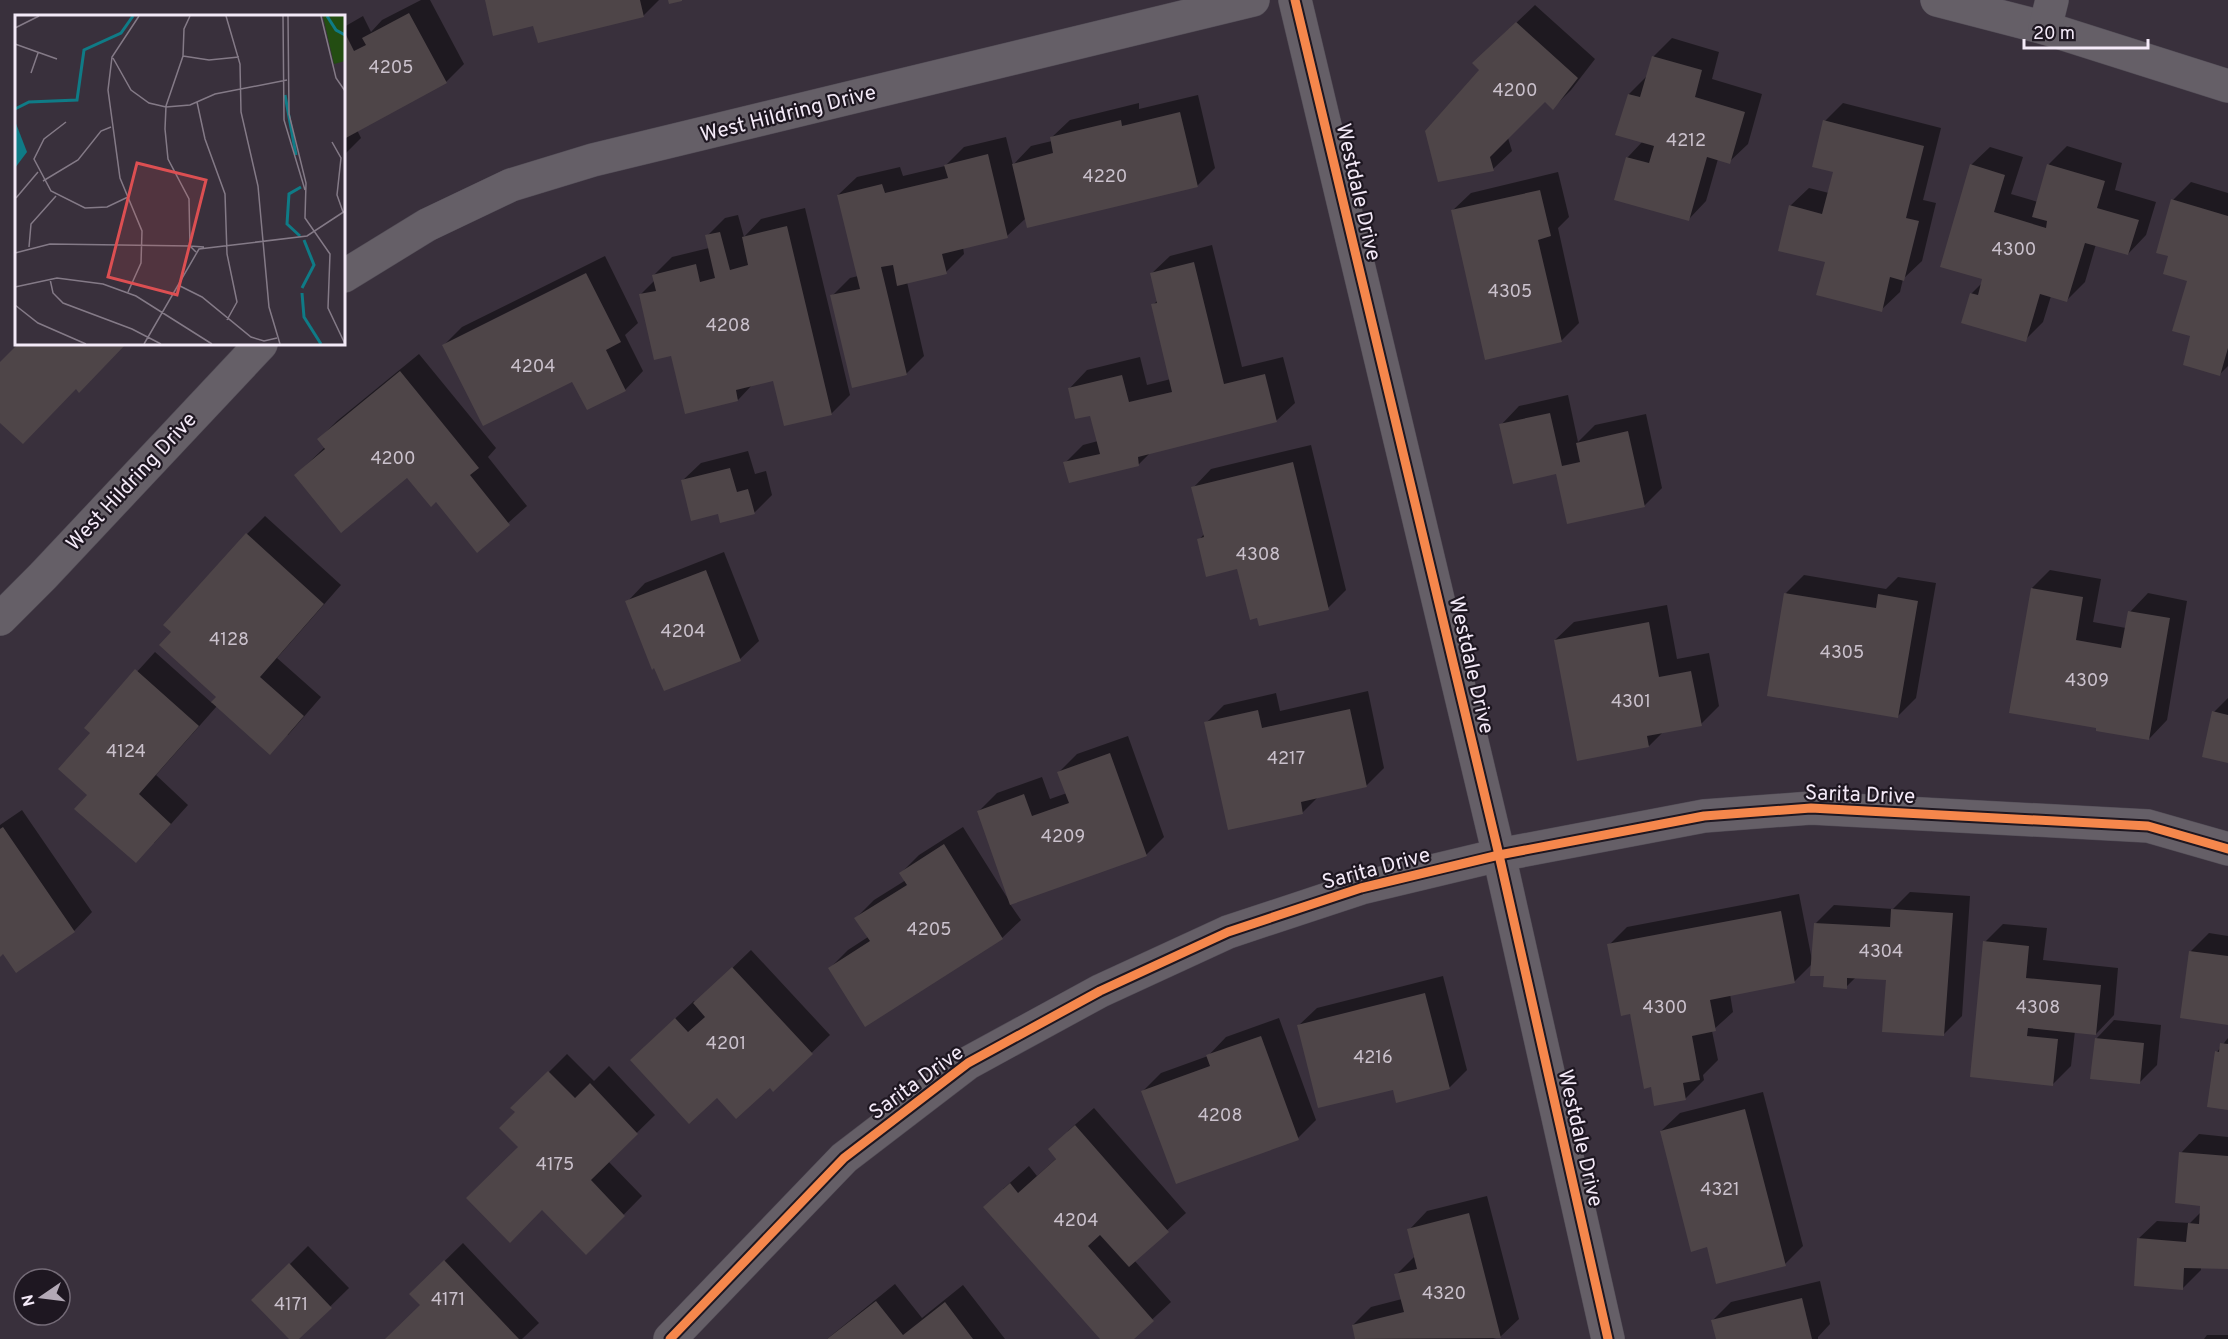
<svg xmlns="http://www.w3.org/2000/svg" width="2228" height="1339" font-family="Overpass,sans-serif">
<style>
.shadow{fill:#0007}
.building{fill:#4e4548}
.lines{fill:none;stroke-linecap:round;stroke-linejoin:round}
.minor-casing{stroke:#524c56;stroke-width:34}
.minor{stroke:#655f67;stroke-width:33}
.cycleway-casing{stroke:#1e1721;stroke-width:13}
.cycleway{stroke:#f5874c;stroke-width:9}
.labels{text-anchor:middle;stroke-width:4.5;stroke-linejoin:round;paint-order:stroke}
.number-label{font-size:18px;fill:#cac1cc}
.street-label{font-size:21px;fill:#f4eaf8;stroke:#1e1721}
.inset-river{fill:none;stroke:#0f7b86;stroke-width:3}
.inset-road{fill:none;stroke:#847a87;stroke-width:1.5}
.view{fill:#dc4f52;fill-opacity:0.15;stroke:#dc4f52;stroke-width:3}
.inset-edge{fill:none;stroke:#f4eaf8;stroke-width:3}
</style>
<rect width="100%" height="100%" fill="#39303c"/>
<g class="shadow">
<path d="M 421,0 L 430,0 L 464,64 L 446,82 L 357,130 L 361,138 L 344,155 L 344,27 L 363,16 L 371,32 L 382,20 Z"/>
<path d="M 486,0 L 659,0 L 643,16 L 535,25 Z"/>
<path d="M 1535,5 L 1595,59 L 1571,90 L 1553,108 L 1545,100 L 1508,138 L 1512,151 L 1493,169 L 1439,180 L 1493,45 Z"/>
<path d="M 1672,38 L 1719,52 L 1712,79 L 1762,94 L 1748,144 L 1729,162 L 1718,159 L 1706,201 L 1688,220 L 1627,158 L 1643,141 L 1629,94 L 1648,75 L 1654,56 Z"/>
<path d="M 1198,95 L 1215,168 L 1197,186 L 1026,218 L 1007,236 L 963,247 L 964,254 L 946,272 L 907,282 L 924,356 L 906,374 L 832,296 L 850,278 L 858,276 L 838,195 L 857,177 L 900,167 L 903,176 L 945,166 L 964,147 L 1006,137 L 1013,165 L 1031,146 L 1052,141 L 1051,138 L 1070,120 L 1139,103 L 1139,109 Z"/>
<path d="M 1843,103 L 1941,128 L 1923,200 L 1936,203 L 1922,261 L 1903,279 L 1900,292 L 1881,310 L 1827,261 L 1790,206 L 1809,188 L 1829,193 L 1835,171 L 1825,121 Z"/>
<path d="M 2067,146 L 2122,163 L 2115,190 L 2156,202 L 2146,235 L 2128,254 L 2096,244 L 2085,282 L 2066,301 L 2051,296 L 2043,322 L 2025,340 L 1971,294 L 1983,282 L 1971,165 L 1990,147 L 2023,157 L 2011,194 L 2038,202 L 2049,164 Z"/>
<path d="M 1558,172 L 1569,217 L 1558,228 L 1579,323 L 1561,341 L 1452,211 L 1471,193 Z"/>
<path d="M 2191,182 L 2228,193 L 2228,366 L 2220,374 L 2192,335 L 2188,280 L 2170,255 L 2173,200 Z"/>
<path d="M 805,208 L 850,395 L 831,414 L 774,379 L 753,384 L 738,400 L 672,354 L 640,295 L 655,280 L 654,275 L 672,257 L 709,248 L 707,236 L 725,218 L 738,215 L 744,237 L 761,219 Z"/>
<path d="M 1212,245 L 1242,367 L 1283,357 L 1295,403 L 1276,421 L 1151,452 L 1139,464 L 1065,463 L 1083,445 L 1098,441 L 1091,414 L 1069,389 L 1087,370 L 1140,357 L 1147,385 L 1171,379 L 1153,305 L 1158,300 L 1151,274 L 1170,256 Z"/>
<path d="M 605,256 L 638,323 L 625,335 L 643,371 L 625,390 L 573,380 L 444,345 L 462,327 Z"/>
<path d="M 20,344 L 124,344 L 97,372 L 76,387 L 0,420 L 0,364 Z"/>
<path d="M 419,354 L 496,448 L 488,457 L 527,506 L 477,551 L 436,500 L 408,476 L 296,475 L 325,447 L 319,439 L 337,421 Z"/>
<path d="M 1568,395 L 1578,442 L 1595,425 L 1646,414 L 1662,488 L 1644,506 L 1558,472 L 1501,425 L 1519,406 Z"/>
<path d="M 1311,445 L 1346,590 L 1328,608 L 1199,540 L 1204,534 L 1193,488 L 1211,469 Z"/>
<path d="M 748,451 L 755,474 L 766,471 L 772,495 L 754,513 L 719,512 L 682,481 L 701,463 Z"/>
<path d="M 265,516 L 341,585 L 277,658 L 321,697 L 288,735 L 217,706 L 156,775 L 188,805 L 154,843 L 89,795 L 92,733 L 86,728 L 155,652 L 212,703 L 218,696 L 247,534 Z"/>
<path d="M 724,552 L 759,641 L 740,659 L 664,689 L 627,602 L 645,583 Z"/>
<path d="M 2050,570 L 2101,579 L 2093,622 L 2126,628 L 2130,612 L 2148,593 L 2187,601 L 2167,720 L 2149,739 L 2032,588 Z"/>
<path d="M 1804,575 L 1886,589 L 1898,577 L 1936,583 L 1916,698 L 1898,716 L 1786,593 Z"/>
<path d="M 1667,605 L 1677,659 L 1709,653 L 1719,706 L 1701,724 L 1663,732 L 1649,746 L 1555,640 L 1574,622 Z"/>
<path d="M 1368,691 L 1384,768 L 1366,786 L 1318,797 L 1302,813 L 1206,723 L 1224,705 L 1276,693 L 1280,711 Z"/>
<path d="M 2228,698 L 2228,761 L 2214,712 Z"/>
<path d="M 1128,736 L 1164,837 L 1146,855 L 1010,904 L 1021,920 L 1002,938 L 830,968 L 848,950 L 868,937 L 856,918 L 874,900 L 906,880 L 901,873 L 919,855 L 963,827 L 1010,902 L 979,811 L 997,793 L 1042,777 L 1050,799 L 1067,793 L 1059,772 L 1077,754 Z"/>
<path d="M 22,810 L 92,912 L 74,931 L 16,971 L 4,952 L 0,955 L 0,825 Z"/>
<path d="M 1910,892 L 1970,896 L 1962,1016 L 1944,1034 L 1887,979 L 1856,977 L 1846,987 L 1825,975 L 1812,964 L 1794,982 L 1730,994 L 1733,1012 L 1712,1031 L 1718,1060 L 1703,1075 L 1704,1080 L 1685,1099 L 1652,1085 L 1609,945 L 1627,927 L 1799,894 L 1812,960 L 1815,924 L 1834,905 L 1893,909 Z"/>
<path d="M 2003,924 L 2047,928 L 2043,960 L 2118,968 L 2114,1015 L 2096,1034 L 2075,1031 L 2071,1066 L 2053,1084 L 1971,1076 L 1985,942 Z"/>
<path d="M 2209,933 L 2228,936 L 2228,1023 L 2191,951 Z"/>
<path d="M 751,950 L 830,1035 L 774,1089 L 770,1086 L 650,1042 L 694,1001 L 696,1003 Z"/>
<path d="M 1443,976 L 1467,1070 L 1449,1088 L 1394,1088 L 1298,1026 L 1317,1008 Z"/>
<path d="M 1279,1018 L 1316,1120 L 1298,1138 L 1143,1091 L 1161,1073 L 1208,1056 L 1226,1037 Z"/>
<path d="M 2114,1020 L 2161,1025 L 2157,1065 L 2139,1083 L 2096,1039 Z"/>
<path d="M 2228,1038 L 2228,1108 L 2217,1052 Z"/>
<path d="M 567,1054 L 594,1081 L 609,1066 L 655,1115 L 608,1161 L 642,1196 L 586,1253 L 520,1147 L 517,1112 L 513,1108 Z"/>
<path d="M 1763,1092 L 1803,1246 L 1785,1264 L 1708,1245 L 1661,1131 L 1680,1113 Z"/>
<path d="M 1094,1108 L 1186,1213 L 1134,1260 L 1171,1302 L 1131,1339 L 1102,1339 L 1003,1189 L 1029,1166 L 1037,1176 L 1057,1158 L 1068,1131 Z"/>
<path d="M 2199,1134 L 2228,1137 L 2228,1268 L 2201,1266 L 2201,1270 L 2183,1288 L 2138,1239 L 2157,1221 L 2190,1223 L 2202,1211 L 2202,1204 L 2181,1153 Z"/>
<path d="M 1487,1196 L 1519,1319 L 1500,1337 L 1493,1339 L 1357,1339 L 1353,1325 L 1371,1307 L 1402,1299 L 1396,1275 L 1414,1257 L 1409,1230 L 1427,1211 Z"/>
<path d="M 463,1243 L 539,1323 L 522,1339 L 386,1339 L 422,1305 L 411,1294 Z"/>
<path d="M 308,1246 L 349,1288 L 297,1339 L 291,1339 L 272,1282 Z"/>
<path d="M 1820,1281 L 1830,1324 L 1818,1337 L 1818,1339 L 1717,1339 L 1713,1320 L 1731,1302 Z"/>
<path d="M 895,1284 L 922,1318 L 963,1285 L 1005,1339 L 827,1339 Z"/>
<path d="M 2207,1335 L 2228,1335 L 2228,1339 L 2204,1339 Z"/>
</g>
<g class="building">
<path d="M 485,0 L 640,0 L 644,17 L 538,43 L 533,26 L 493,36 Z"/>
<path d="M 668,0 L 682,0 L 682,1 L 669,4 Z"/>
<path d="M 409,13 L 447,83 L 344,139 L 344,31 L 354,51 L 366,45 L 362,38 Z"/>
<path d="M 1516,22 L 1578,78 L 1553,110 L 1545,102 L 1490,157 L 1494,171 L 1438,182 L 1425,131 L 1479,70 L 1472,63 Z"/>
<path d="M 1652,56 L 1702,70 L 1695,97 L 1745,112 L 1730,164 L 1707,157 L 1689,221 L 1614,200 L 1626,157 L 1649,163 L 1654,146 L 1615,135 L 1628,94 L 1640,97 Z"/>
<path d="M 1180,112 L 1198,187 L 1027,228 L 1012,164 L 1053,153 L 1050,137 L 1121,120 L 1122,126 Z"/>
<path d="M 1823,120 L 1924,146 L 1906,218 L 1919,221 L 1904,281 L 1890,277 L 1882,312 L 1816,295 L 1825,262 L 1778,251 L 1789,205 L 1822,214 L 1833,172 L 1812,167 Z"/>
<path d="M 988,154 L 1008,238 L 942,254 L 947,274 L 897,286 L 893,265 L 881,267 L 907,375 L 852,388 L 830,295 L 860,289 L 837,195 L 882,184 L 885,193 L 948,178 L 944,165 Z"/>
<path d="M 1970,164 L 2005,175 L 1994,212 L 2046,228 L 2047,221 L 2032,217 L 2047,164 L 2105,181 L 2097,208 L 2139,220 L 2128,255 L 2085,243 L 2067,302 L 2040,294 L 2026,342 L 1961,323 L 1970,293 L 1978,295 L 1982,279 L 1940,267 Z"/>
<path d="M 1540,190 L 1551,236 L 1538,240 L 1562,342 L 1485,360 L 1451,210 Z"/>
<path d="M 2171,199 L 2228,216 L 2228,348 L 2220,376 L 2183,365 L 2190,336 L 2172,331 L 2187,281 L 2163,274 L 2168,256 L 2156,253 Z"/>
<path d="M 787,226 L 832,415 L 784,426 L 773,381 L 736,390 L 738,401 L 685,414 L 671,356 L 654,360 L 639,294 L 656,291 L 652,275 L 696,264 L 700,282 L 715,278 L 705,235 L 720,232 L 730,270 L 748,265 L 742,237 Z"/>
<path d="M 1194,262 L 1224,384 L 1265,374 L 1277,422 L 1138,457 L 1139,466 L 1069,483 L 1063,462 L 1100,454 L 1090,416 L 1075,419 L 1068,388 L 1122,375 L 1129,402 L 1172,392 L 1151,304 L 1157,303 L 1150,273 Z"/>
<path d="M 586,273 L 621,342 L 606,350 L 626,391 L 587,410 L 572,382 L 483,426 L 442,345 Z"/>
<path d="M 18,344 L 126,344 L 79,393 L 76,389 L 23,444 L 0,423 L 0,362 Z"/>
<path d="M 400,371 L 479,468 L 470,475 L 510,525 L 477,553 L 436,502 L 431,507 L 407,478 L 341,533 L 294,475 L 325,449 L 317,439 Z"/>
<path d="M 1550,413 L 1562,466 L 1580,462 L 1576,443 L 1628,431 L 1645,507 L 1567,524 L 1556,474 L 1513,484 L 1499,424 Z"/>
<path d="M 1293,462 L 1329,610 L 1259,626 L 1257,618 L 1250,620 L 1237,569 L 1206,577 L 1197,539 L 1204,537 L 1191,487 Z"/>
<path d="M 730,468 L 737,492 L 748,489 L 755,514 L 720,523 L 718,514 L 691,521 L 681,480 Z"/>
<path d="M 246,533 L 324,604 L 260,677 L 304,716 L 270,755 L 211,702 L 216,697 L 159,645 L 171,632 L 163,625 Z"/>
<path d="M 706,570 L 741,661 L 664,691 L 654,668 L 652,670 L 625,601 Z"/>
<path d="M 2031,588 L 2083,597 L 2076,640 L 2121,648 L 2128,611 L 2170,618 L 2149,740 L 2096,731 L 2096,728 L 2009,713 Z"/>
<path d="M 1784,593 L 1876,608 L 1878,594 L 1918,601 L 1898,718 L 1767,696 Z"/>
<path d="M 1649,622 L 1659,677 L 1691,671 L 1702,726 L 1647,736 L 1649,747 L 1577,761 L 1554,640 Z"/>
<path d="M 135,669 L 199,726 L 139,794 L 171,824 L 136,863 L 74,809 L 87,795 L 58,769 L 90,733 L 84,728 Z"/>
<path d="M 1350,709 L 1367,787 L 1301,802 L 1303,814 L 1228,830 L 1204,722 L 1258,710 L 1262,728 Z"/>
<path d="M 2212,711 L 2228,715 L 2228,763 L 2202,757 Z"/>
<path d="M 1110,753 L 1147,856 L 1010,905 L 977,811 L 1024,794 L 1032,816 L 1069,803 L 1057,772 Z"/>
<path d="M 3,827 L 75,932 L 16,973 L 3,954 L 0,957 L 0,829 Z"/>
<path d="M 944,844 L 1003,939 L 865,1027 L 828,968 L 870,941 L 854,918 L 907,885 L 899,873 Z"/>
<path d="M 1891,909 L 1953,913 L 1944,1036 L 1882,1032 L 1886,980 L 1847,978 L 1847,989 L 1823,987 L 1824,976 L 1810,976 L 1814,923 L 1890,927 Z"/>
<path d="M 1781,911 L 1795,983 L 1710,1000 L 1716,1031 L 1692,1036 L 1700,1080 L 1683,1083 L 1686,1100 L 1654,1106 L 1651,1087 L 1644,1089 L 1630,1014 L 1621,1016 L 1607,944 Z"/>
<path d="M 1983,941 L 2029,946 L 2026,978 L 2101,985 L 2096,1035 L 2028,1028 L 2027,1036 L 2058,1039 L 2053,1086 L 1970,1077 Z"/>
<path d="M 2189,951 L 2228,956 L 2228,1025 L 2180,1018 Z"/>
<path d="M 732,967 L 813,1054 L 773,1092 L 770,1088 L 736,1119 L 717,1098 L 689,1124 L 630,1060 L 675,1018 L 688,1032 L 705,1017 L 693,1003 Z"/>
<path d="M 1425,993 L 1450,1089 L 1396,1103 L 1393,1090 L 1318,1108 L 1297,1025 Z"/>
<path d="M 1261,1036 L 1299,1140 L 1176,1184 L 1141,1091 L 1210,1066 L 1206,1055 Z"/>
<path d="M 2095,1038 L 2144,1043 L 2140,1084 L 2090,1079 Z"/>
<path d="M 2220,1043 L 2228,1044 L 2228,1110 L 2207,1107 L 2215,1051 L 2219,1052 Z"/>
<path d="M 548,1071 L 575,1098 L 590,1083 L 638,1134 L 591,1180 L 625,1216 L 586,1255 L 542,1210 L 510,1243 L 466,1198 L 518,1147 L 499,1128 L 515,1112 L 510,1108 Z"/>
<path d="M 1745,1109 L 1786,1266 L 1716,1284 L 1707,1247 L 1691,1252 L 1660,1131 Z"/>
<path d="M 1075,1125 L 1169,1232 L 1129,1267 L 1100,1235 L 1088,1246 L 1154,1321 L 1134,1339 L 1100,1339 L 983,1207 L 1010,1183 L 1018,1193 L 1056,1159 L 1048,1149 Z"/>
<path d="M 2179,1152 L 2228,1156 L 2228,1269 L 2184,1268 L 2183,1290 L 2134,1286 L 2137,1238 L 2186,1242 L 2188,1223 L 2199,1224 L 2200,1206 L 2175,1203 Z"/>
<path d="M 1469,1213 L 1501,1338 L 1355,1339 L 1352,1325 L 1404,1312 L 1394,1274 L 1417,1269 L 1407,1229 Z"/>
<path d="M 444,1260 L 519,1339 L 385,1339 L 420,1305 L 409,1294 Z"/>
<path d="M 289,1263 L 332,1308 L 299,1339 L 289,1339 L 251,1300 Z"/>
<path d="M 1802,1298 L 1812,1339 L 1716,1339 L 1711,1320 Z"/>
<path d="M 876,1301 L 903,1335 L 945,1302 L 973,1339 L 827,1339 Z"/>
</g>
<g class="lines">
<defs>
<g id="minor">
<path d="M 1295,0 L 1499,855 L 1608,1339"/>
<path d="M 1937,0 L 2045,28 L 2228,86"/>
<path d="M 2045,28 L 2052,0"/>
<path d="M 344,276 L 427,225 L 511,185 L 593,160 L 1253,0"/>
<path d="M 0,619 L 43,576 L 261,344"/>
<path d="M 670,1339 L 844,1158 L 968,1063 L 1100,991 L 1228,932 L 1361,888 L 1499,855 L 1704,816 L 1811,808 L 2148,826 L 2228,849"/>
</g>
</defs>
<use href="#minor" class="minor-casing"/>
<use href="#minor" class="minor"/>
<defs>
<g id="cycleway">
<path d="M 1295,0 L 1499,855 L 1608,1339"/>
<path d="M 670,1339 L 844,1158 L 968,1063 L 1100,991 L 1228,932 L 1361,888 L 1499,855 L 1704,816 L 1811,808 L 2148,826 L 2228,849"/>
</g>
</defs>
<use href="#cycleway" class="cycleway-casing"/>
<use href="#cycleway" class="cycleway"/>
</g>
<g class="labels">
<g class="number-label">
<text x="391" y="73">4205</text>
<text x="1515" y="96">4200</text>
<text x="1686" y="146">4212</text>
<text x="1105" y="182">4220</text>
<text x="2014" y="255">4300</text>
<text x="1510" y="297">4305</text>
<text x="728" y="331">4208</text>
<text x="533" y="372">4204</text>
<text x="393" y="464">4200</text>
<text x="1258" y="560">4308</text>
<text x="683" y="637">4204</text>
<text x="229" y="645">4128</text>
<text x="1842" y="658">4305</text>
<text x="2087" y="686">4309</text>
<text x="1631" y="707">4301</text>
<text x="126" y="757">4124</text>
<text x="1286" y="764">4217</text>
<text x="1063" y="842">4209</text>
<text x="929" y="935">4205</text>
<text x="1881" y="957">4304</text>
<text x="1665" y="1013">4300</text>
<text x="2038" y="1013">4308</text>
<text x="726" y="1049">4201</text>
<text x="1373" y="1063">4216</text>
<text x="1220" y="1121">4208</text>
<text x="555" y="1170">4175</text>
<text x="1720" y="1195">4321</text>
<text x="1076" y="1226">4204</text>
<text x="1444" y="1299">4320</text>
<text x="448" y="1305">4171</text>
<text x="291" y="1310">4171</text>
</g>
<g class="street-label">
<text transform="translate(788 113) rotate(-14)" y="7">West Hildring Drive</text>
<text transform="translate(1359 192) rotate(77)" y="7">Westdale Drive</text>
<text transform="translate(131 481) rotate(-47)" y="7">West Hildring Drive</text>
<text transform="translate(1472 665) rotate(77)" y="7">Westdale Drive</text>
<text transform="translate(1860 794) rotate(2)" y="7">Sarita Drive</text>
<text transform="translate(1376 868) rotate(-15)" y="7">Sarita Drive</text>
<text transform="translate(916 1082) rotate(-36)" y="7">Sarita Drive</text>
<text transform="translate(1581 1138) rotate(77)" y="7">Westdale Drive</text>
</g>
</g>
<g transform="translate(15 15)">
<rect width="330" height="330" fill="#39303c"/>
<path d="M 308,1 L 330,1 L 330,46 L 319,49 Z" fill="#234d12"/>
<path d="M 0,106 L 12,137 L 0,153 Z" fill="#0f7b86"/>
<path class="inset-river" d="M 312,1 L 321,15 L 330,20M 270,80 L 281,140M 0,94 L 14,87 L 62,85 L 69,35 L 106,18 L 118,1M 285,221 L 272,209 L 274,179 L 286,172M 287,273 L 299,250 L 289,225M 287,278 L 289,302 L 306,329"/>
<path class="inset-road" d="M 175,1 L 169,14 L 168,41 L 151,91 L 150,114 L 153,144 L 174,184 L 175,231 L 189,232M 211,1 L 225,49 L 226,97 L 243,171 L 254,292 L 265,329M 268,1 L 269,105 L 290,175M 273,1 L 274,99 L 291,168 L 290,203 L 315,239 L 313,293 L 330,329M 306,1 L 321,63 L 330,76M 0,13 L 24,1M 0,29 L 42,44M 168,41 L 194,45 L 224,42M 98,43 L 116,75 L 134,88 L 151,92 L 175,90 L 200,79 L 272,65M 16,58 L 23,38M 182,87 L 190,124 L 210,179 L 212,239 L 222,287 L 212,305M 51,107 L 29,124 L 19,144 L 36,176 L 70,193 L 92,192 L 113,182M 317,127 L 326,143 L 322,180 L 328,197M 28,166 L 63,145 L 86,116 L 96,112M 1,183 L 23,157M 14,232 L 16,209 L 41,181M 0,238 L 35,229 L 175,231 L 181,237M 35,264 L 38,278 L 48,288 L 117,314 L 146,329M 163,270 L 187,282 L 236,322 L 249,326 L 262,323M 0,272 L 42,263 L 88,269 L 121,281 L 197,329M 113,277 L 126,248 L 127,216 L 105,163 L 93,75 L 97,42 L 124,1M 0,290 L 23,308 L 71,329M 129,329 L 184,234 L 292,221 L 330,196"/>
<path class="view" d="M 122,148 L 191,165 L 162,280 L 93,262 Z"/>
<rect width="330" height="330" class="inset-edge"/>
</g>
<g transform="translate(42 1297) rotate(256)"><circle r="28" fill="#1e1721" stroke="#746b77" stroke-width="1.5"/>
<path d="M0-4.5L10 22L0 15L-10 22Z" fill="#b3a9b6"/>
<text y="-9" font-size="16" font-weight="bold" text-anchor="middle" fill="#f4eaf8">N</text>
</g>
<path d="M2024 39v9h124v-9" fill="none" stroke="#f4eaf8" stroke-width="3"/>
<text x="2033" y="39" font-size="18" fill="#f4eaf8" stroke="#1e1721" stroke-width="4.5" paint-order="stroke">20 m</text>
</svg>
